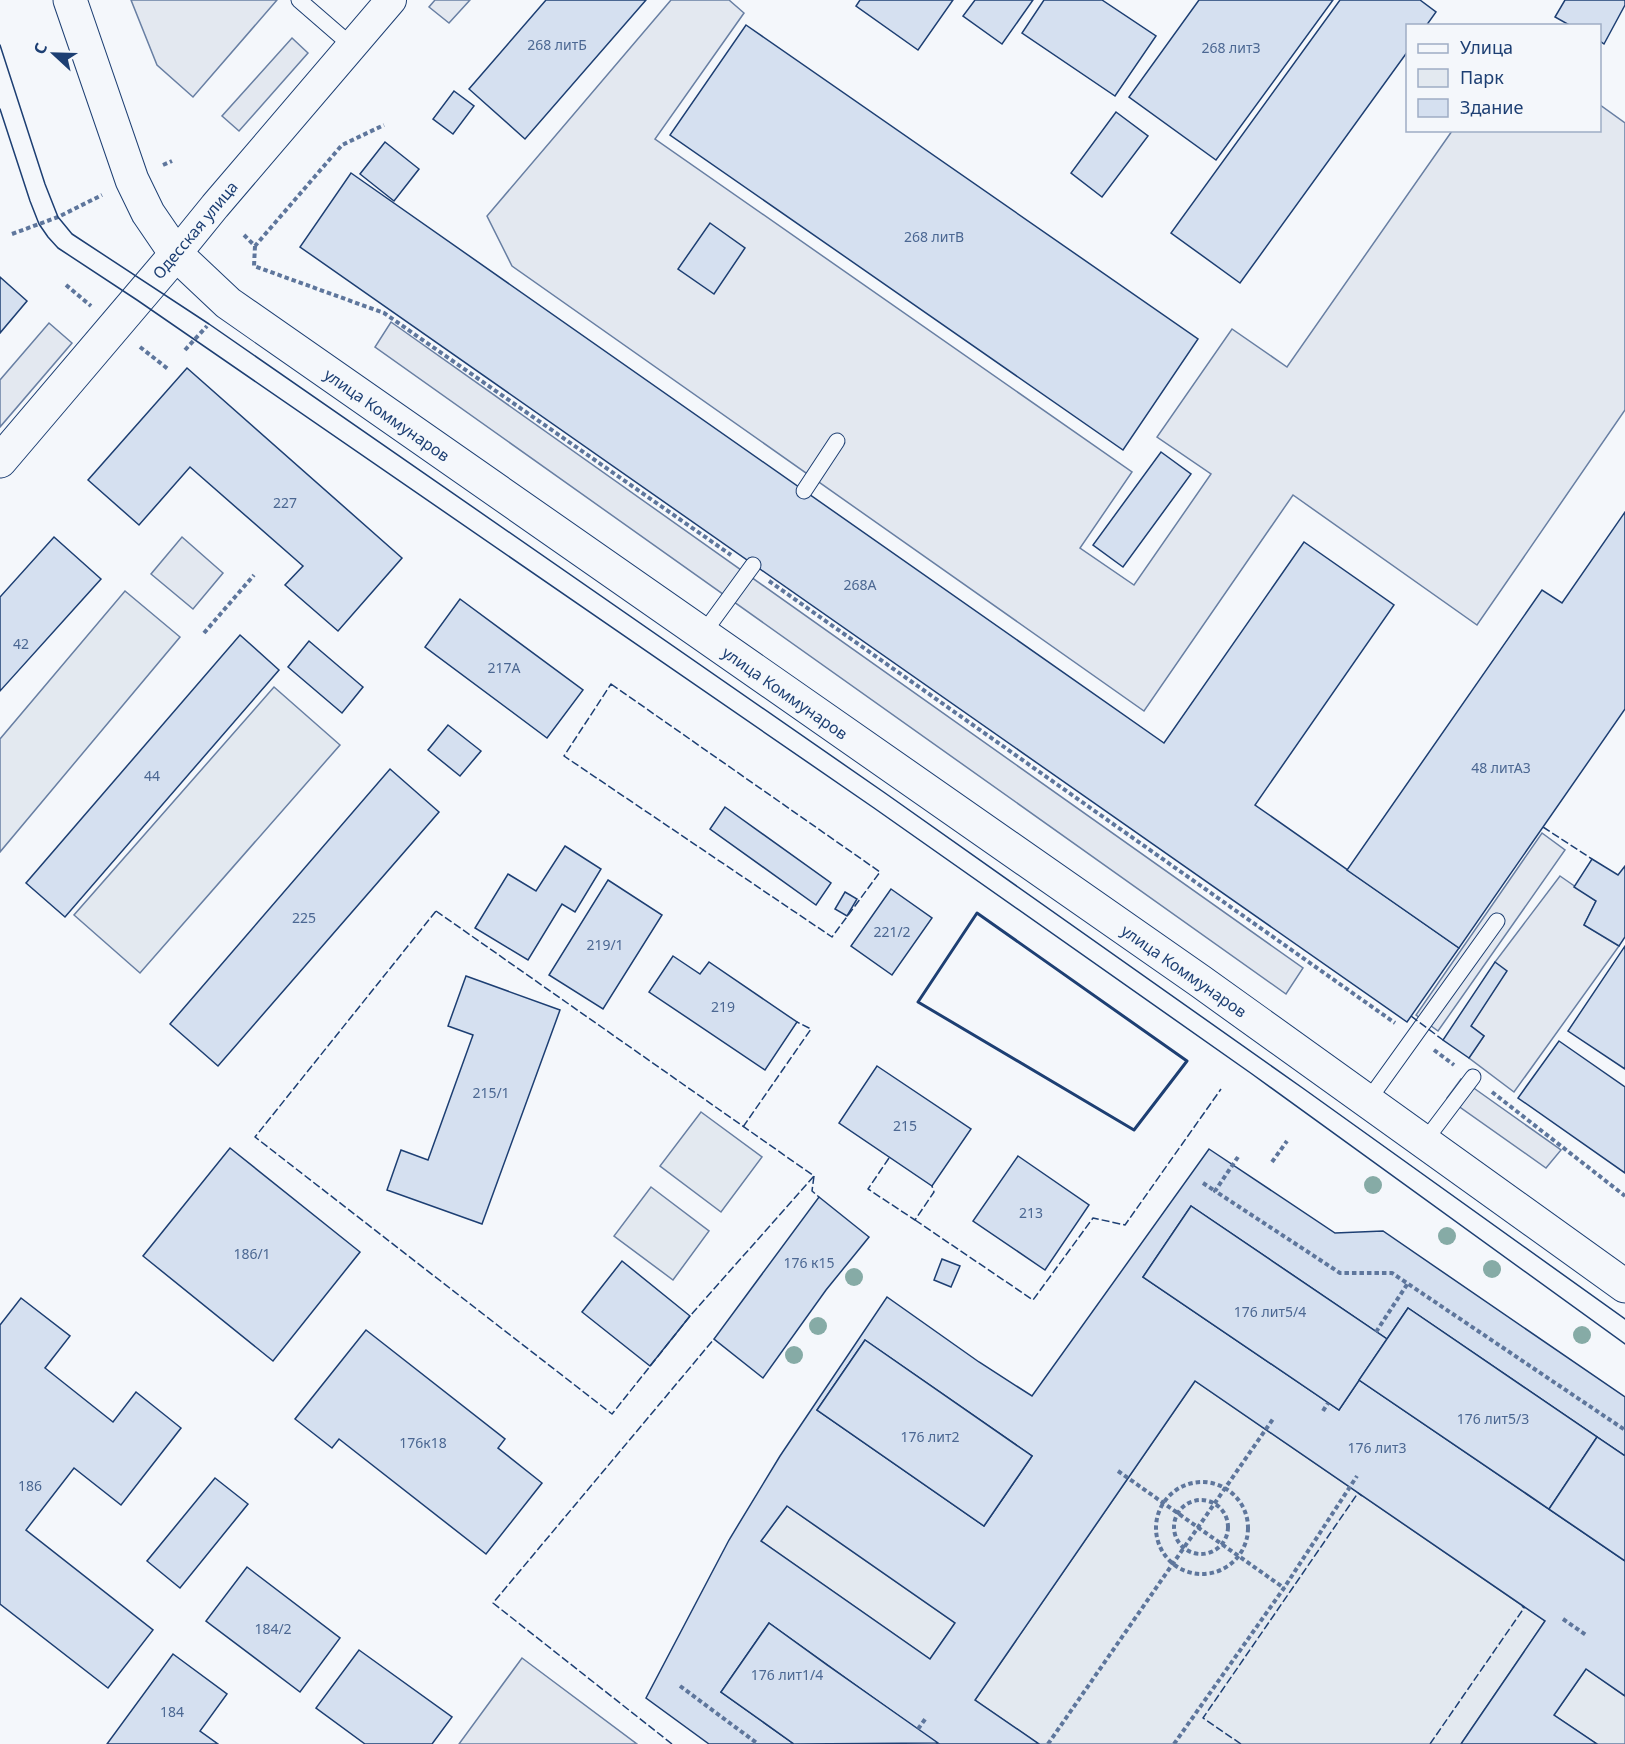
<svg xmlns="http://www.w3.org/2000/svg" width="1625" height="1744" font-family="'Noto Sans',sans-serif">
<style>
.green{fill:#e3e9f0;stroke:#687fa3;stroke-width:1.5}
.parking{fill:#e3e8f0;stroke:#687fa3;stroke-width:1.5}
.building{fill:#d5e0f0;stroke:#1d3f73;stroke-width:1.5;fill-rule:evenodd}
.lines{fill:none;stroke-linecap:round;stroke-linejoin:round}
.service-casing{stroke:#1d3f73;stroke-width:17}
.minor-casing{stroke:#1d3f73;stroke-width:32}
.tertiary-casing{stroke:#1d3f73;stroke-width:35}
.secondary-casing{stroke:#1d3f73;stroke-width:35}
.path{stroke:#5e769c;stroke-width:4;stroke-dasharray:4.5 3;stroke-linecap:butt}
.service{stroke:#f4f7fb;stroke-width:15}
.minor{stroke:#f4f7fb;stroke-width:30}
.tertiary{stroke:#f4f7fb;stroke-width:33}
.secondary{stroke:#f4f7fb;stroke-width:33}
.tram{stroke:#1d3f73;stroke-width:1.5}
.fence{stroke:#1d3f73;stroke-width:1.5;stroke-dasharray:8 3;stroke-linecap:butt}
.wall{stroke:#1d3f73;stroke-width:3}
.tree{fill:#86aba6}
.labels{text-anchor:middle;stroke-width:4.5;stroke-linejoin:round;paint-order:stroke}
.number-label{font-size:14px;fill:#4b6792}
.street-label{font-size:16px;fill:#1d3f73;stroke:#f4f7fb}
</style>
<rect width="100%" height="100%" fill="#f4f7fb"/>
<g class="green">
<path d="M 125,591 L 180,637 L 0,852 L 0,739 Z"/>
<path d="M 274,687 L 340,745 L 140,973 L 74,915 Z"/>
<path d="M 701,1112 L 762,1157 L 721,1212 L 660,1166 Z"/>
<path d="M 651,1187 L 709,1231 L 673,1280 L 614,1236 Z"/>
<path d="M 1195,1381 L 1545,1621 L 1461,1744 L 1039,1744 L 975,1700 Z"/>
<path d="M 787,1506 L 955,1623 L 930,1659 L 761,1541 Z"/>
<path d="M 1586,1669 L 1625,1696 L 1625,1744 L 1597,1744 L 1554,1715 Z"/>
</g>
<g class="parking">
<path d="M 131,0 L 277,0 L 193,97 L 157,65 Z"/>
<path d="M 435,0 L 470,0 L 449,23 L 429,7 Z"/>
<path d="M 671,0 L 729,0 L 744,13 L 655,139 L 1132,472 L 1080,548 L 1134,585 L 1211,474 L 1157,437 L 1232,329 L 1287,367 L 1452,131 L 1600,130 L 1600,105 L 1625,123 L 1625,410 L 1477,625 L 1293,495 L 1144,711 L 512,266 L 487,216 Z"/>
<path d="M 292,38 L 308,53 L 239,131 L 222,116 Z"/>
<path d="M 391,322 L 1303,968 L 1286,994 L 375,347 Z"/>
<path d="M 49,323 L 72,343 L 0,427 L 0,380 Z"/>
<path d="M 182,537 L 223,573 L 193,609 L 151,574 Z"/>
<path d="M 1542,833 L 1565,850 L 1438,1031 L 1416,1015 Z"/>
<path d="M 1560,876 L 1596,901 L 1584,925 L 1619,946 L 1514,1092 L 1469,1058 L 1484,1036 L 1471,1026 L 1495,962 Z"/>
<path d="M 1461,1079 L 1561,1150 L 1546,1168 L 1447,1098 Z"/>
<path d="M 522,1658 L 637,1744 L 459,1744 Z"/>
</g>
<g class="building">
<path d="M 546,0 L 646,0 L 525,139 L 469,89 Z"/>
<path d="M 860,0 L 953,0 L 918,50 L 856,6 Z"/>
<path d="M 975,0 L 1033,0 L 1002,44 L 963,16 Z"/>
<path d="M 1044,0 L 1102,0 L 1156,36 L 1115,96 L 1022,33 Z"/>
<path d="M 1199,0 L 1333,0 L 1216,160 L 1129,97 Z"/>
<path d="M 1340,0 L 1420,0 L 1436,12 L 1426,26 L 1408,26 L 1408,51 L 1240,283 L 1171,233 Z"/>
<path d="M 1565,0 L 1625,0 L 1625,5 L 1604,44 L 1600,41 L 1600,26 L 1571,26 L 1555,17 Z"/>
<path d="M 746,25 L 1198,339 L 1123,450 L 670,135 Z"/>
<path d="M 454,91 L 474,106 L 453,134 L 433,119 Z"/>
<path d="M 1116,112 L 1148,136 L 1102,197 L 1071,173 Z"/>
<path d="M 385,142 L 419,169 L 394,201 L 360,174 Z"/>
<path d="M 351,173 L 1164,743 L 1304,542 L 1394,605 L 1255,805 L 1459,948 L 1407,1022 L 300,247 Z"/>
<path d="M 710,223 L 745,248 L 714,294 L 678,269 Z"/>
<path d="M 0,277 L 27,301 L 0,333 Z"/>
<path d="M 187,368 L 402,558 L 338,631 L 285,585 L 303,566 L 190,467 L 139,525 L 88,480 Z"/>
<path d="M 1161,452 L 1191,474 L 1123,567 L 1093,545 Z"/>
<path d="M 1625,512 L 1625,709 L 1459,948 L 1347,870 L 1542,590 L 1562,603 Z"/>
<path d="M 54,537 L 101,579 L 0,691 L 0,597 Z"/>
<path d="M 460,599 L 583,690 L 547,738 L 425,647 Z"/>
<path d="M 240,635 L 279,670 L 65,917 L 26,883 Z"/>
<path d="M 309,641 L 363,687 L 342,713 L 288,667 Z"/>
<path d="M 448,725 L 481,751 L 460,776 L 428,750 Z"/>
<path d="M 390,769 L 439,812 L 218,1066 L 170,1024 Z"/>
<path d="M 725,807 L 831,883 L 816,905 L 710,829 Z"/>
<path d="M 565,846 L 601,869 L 575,912 L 562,904 L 528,960 L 475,928 L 508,874 L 536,891 Z"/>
<path d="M 1592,859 L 1618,875 L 1625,866 L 1625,937 L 1619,946 L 1584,925 L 1596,901 L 1574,887 Z"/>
<path d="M 608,880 L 662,915 L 603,1009 L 549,975 Z"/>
<path d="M 891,889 L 932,918 L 892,975 L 851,946 Z"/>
<path d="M 845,892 L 857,899 L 847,916 L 835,909 Z"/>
<path d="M 1625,946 L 1625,1069 L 1568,1031 Z"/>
<path d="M 673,956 L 700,974 L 709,962 L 797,1022 L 765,1070 L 649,992 Z"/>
<path d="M 1495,962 L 1507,971 L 1471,1026 L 1484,1036 L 1469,1058 L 1443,1040 Z"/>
<path d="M 466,976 L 560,1010 L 482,1224 L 387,1190 L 401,1150 L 428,1160 L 473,1035 L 448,1026 Z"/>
<path d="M 1559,1041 L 1625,1087 L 1625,1173 L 1518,1098 Z"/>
<path d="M 877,1066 L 971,1129 L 932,1186 L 839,1123 Z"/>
<path d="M 230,1148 L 360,1252 L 273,1361 L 143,1256 Z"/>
<path d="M 1209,1149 L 1335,1233 L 1383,1231 L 1625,1397 L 1625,1456 L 1408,1308 L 1387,1339 L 1191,1206 L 1143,1277 L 1339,1410 L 1359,1380 L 1625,1561 L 1625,1696 L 1586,1669 L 1554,1715 L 1597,1744 L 1461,1744 L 1545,1621 L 1195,1381 L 975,1700 L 1039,1744 L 938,1744 L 769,1623 L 721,1692 L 794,1744 L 709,1744 L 646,1698 L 729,1540 L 780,1456 L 887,1297 L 979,1362 L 1032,1396 ZM 865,1340 L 1032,1456 L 984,1526 L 817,1410 ZM 787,1506 L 955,1623 L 930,1659 L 761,1541 Z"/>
<path d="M 1018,1156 L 1089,1205 L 1045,1270 L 973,1221 Z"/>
<path d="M 819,1197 L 869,1237 L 826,1290 L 763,1378 L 714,1339 Z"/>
<path d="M 1191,1206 L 1387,1339 L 1339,1410 L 1143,1277 Z"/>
<path d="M 942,1259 L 960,1266 L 951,1287 L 934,1280 Z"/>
<path d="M 622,1261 L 690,1316 L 650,1366 L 582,1312 Z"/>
<path d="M 21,1298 L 70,1336 L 45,1368 L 113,1422 L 136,1392 L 181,1428 L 121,1505 L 74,1468 L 26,1530 L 153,1630 L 108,1688 L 0,1604 L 0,1325 Z"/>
<path d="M 1408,1308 L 1597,1437 L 1549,1509 L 1359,1380 Z"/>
<path d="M 366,1330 L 505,1439 L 498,1448 L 542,1483 L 486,1554 L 339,1439 L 332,1448 L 295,1419 Z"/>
<path d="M 865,1340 L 1032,1456 L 984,1526 L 817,1410 Z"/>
<path d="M 1597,1437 L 1625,1456 L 1625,1561 L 1549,1509 Z"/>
<path d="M 215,1478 L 248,1504 L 180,1588 L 147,1561 Z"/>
<path d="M 247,1567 L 340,1638 L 300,1692 L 206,1621 Z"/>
<path d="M 769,1623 L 827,1665 L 938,1743 L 794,1744 L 721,1692 Z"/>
<path d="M 359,1650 L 452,1717 L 432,1744 L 365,1744 L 316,1708 Z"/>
<path d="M 173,1654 L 227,1694 L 200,1731 L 218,1744 L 107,1744 Z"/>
</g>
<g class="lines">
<defs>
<g id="service">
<path d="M 299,0 L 352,46"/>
<path d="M 804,491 L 837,441"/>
<path d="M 702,635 L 753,565"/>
<path d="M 1367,1102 L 1497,921"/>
<path d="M 1424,1142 L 1473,1077"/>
</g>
<path id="minor" d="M 176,254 L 215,206 L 391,0"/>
<path id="tertiary" d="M 0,461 L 176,254"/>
<path id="secondary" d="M 70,0 L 132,180 L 148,213 L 176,254 L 228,303 L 1200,981 L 1625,1286"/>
</defs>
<use href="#service" class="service-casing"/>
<use href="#minor" class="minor-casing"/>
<use href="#tertiary" class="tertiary-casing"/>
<use href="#secondary" class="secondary-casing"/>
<g class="path">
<path d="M 163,165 L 172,161"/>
<path d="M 12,234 L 58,217 L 102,195"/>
<path d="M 244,235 L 255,246 L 342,145 L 384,125"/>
<path d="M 255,246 L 254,266 L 384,313 L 731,555"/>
<path d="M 66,285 L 91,306"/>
<path d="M 140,347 L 168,369"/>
<path d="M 185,350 L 207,326"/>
<path d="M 769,581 L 1395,1023"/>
<path d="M 204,633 L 254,575"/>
<path d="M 1434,1050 L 1454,1065"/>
<path d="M 1492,1092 L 1625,1196"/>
<path d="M 1238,1157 L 1215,1191 L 1340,1273 L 1392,1273 L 1625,1430"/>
<path d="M 1272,1162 L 1287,1141"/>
<path d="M 1203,1183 L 1215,1191"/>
<path d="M 1376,1332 L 1408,1283"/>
<path d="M 1323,1411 L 1328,1403"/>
<path d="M 1118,1471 L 1284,1588"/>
<circle cx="1202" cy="1528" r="46"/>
<circle cx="1201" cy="1527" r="27"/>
<path d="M 1563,1619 L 1586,1635"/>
<path d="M 680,1686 L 758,1744"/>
<path d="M 918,1729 L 926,1718"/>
<path d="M 1048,1744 L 1273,1419"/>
<path d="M 1174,1744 L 1284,1588 L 1357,1476"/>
</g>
<use href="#service" class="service"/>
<use href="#minor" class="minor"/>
<use href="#tertiary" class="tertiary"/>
<use href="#secondary" class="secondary"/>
<g class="tram">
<path d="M 0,45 L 45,184 L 58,217 L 72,234 L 209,324 L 885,793 L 1304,1089 L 1625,1319"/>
<path d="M 0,109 L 30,201 L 39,224 L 48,237 L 58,248 L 137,300 L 874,808 L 1252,1074 L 1625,1344"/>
</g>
<g class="fence">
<path d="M 611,684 L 880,872 L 832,937 L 564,756 Z"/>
<path d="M 1543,827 L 1592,859"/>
<path d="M 436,911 L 814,1176 L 690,1316 L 612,1414 L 255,1137 Z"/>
<path d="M 1411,1016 L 1443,1040"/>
<path d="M 743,1127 L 811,1029 L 797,1022"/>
<path d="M 889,1158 L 868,1189 L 915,1220 L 934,1192 L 932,1186"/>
<path d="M 814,1176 L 812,1191 L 819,1197"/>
<path d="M 915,1220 L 1033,1300 L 1093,1218 L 1125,1225 L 1221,1089"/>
<path d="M 672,1744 L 493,1603 L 714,1339"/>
<path d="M 1241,1744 L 1203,1718 L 1358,1493 L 1362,1496"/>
<path d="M 1430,1744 L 1524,1608 L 1522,1606"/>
</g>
<path class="wall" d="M 977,913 L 1187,1061 L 1134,1130 L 918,1002 Z"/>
</g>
<g class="tree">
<circle cx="1373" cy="1185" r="9"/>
<circle cx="1447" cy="1236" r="9"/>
<circle cx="1492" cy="1269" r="9"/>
<circle cx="854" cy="1277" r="9"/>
<circle cx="818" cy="1326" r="9"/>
<circle cx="1582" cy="1335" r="9"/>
<circle cx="794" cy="1355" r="9"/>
</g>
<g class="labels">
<g class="number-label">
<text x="557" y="50">268 литБ</text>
<text x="1231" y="53">268 литЗ</text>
<text x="934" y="242">268 литВ</text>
<text x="285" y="508">227</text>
<text x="860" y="590">268А</text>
<text x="21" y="649">42</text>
<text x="504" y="673">217А</text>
<text x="1501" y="773">48 литА3</text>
<text x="152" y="781">44</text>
<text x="304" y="923">225</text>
<text x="892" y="937">221/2</text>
<text x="605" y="950">219/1</text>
<text x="723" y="1012">219</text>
<text x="491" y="1098">215/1</text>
<text x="905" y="1131">215</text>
<text x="1031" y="1218">213</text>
<text x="252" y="1259">186/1</text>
<text x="809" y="1268">176 к15</text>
<text x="1270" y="1317">176 лит5/4</text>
<text x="1493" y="1424">176 лит5/3</text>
<text x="930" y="1442">176 лит2</text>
<text x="423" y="1448">176к18</text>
<text x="1377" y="1453">176 лит3</text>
<text x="30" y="1491">186</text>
<text x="273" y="1634">184/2</text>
<text x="787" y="1680">176 лит1/4</text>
<text x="172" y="1717">184</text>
</g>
<g class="street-label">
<text transform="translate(195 230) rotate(-50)" y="6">Одесская улица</text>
<text transform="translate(387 415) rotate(35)" y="6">улица Коммунаров</text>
<text transform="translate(785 693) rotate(35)" y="6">улица Коммунаров</text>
<text transform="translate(1184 971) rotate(35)" y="6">улица Коммунаров</text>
</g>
</g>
<rect x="1406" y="24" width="195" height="108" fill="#f4f7fb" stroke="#9eadc5" stroke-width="1.5"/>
<rect x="1418" y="44" width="30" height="9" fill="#f4f7fb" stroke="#9eadc5" stroke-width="1.5"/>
<text x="1460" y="54" font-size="18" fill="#1d3f73">Улица</text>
<rect x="1418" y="69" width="30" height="18" fill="#e3e9f0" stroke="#9eadc5" stroke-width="1.5"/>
<text x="1460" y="84" font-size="18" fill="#1d3f73">Парк</text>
<rect x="1418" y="99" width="30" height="18" fill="#d5e0f0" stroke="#9eadc5" stroke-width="1.5"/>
<text x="1460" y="114" font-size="18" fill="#1d3f73">Здание</text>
<g transform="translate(54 54) rotate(292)" stroke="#f4f7fb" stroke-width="4.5" paint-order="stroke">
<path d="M0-4.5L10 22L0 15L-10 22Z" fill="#1d3f73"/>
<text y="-9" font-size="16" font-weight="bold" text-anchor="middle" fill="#1d3f73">С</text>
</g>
</svg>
